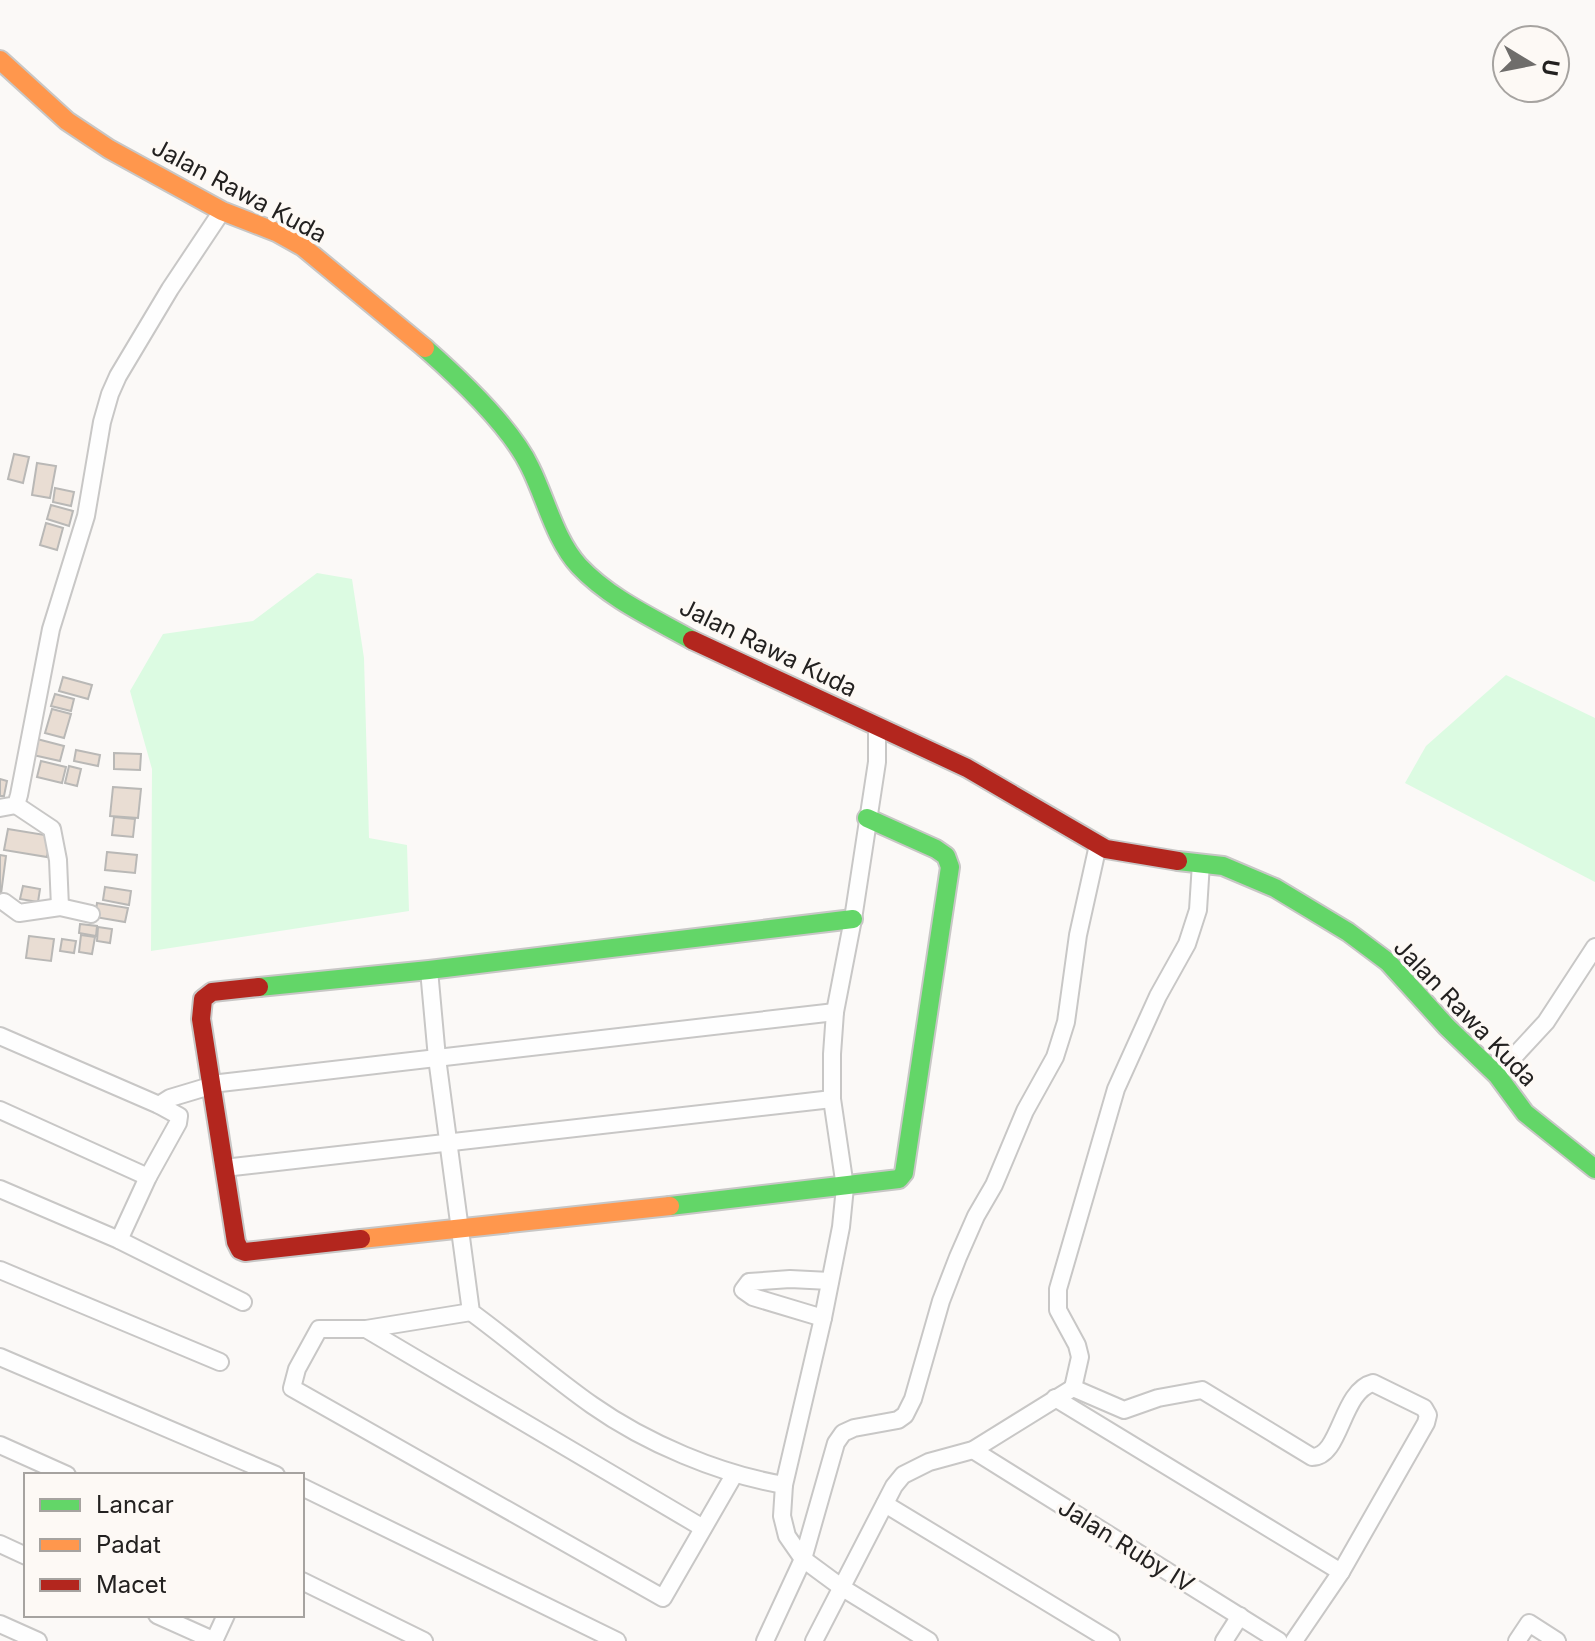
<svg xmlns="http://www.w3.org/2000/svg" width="1595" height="1641" font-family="Inter,sans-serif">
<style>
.green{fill:#dcfbe2}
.building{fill:#e9ddd3;stroke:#b9b8b6;stroke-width:2}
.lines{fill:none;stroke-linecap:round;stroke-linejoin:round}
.street-casing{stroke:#c8c7c6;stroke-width:20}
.fast-casing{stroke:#c8c7c6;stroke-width:22}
.slow-casing{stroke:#c8c7c6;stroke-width:22}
.jam-casing{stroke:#c8c7c6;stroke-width:22}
.street{stroke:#fefefe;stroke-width:16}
.fast{stroke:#63d668;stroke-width:18}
.slow{stroke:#ff974d;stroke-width:18}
.jam{stroke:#b3261e;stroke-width:18}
.labels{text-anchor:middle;stroke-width:7;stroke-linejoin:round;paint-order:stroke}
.street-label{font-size:24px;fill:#232120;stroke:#fdf9f5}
</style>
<rect width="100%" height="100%" fill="#fbf9f7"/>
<g class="green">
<path d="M 317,573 L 352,579 L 364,658 L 369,838 L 407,845 L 409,911 L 151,951 L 152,769 L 130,691 L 163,634 L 253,621 Z"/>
<path d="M 1506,675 L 1595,718 L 1595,882 L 1405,783 L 1426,746 Z"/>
</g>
<g class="building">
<path d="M 14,454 L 29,457 L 23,483 L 8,479 Z"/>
<path d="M 37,463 L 56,466 L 50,498 L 32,495 Z"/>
<path d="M 55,488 L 74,492 L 71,506 L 53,502 Z"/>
<path d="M 51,505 L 73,511 L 69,526 L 47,519 Z"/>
<path d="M 46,523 L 63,528 L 57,550 L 40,545 Z"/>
<path d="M 63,677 L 92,685 L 88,699 L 59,691 Z"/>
<path d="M 55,694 L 74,699 L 71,711 L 51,706 Z"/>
<path d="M 52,709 L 71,714 L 64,738 L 45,733 Z"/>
<path d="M 37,739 L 64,746 L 60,761 L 33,755 Z"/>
<path d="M 76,750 L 100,755 L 98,766 L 74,761 Z"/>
<path d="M 114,753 L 141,754 L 140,770 L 114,769 Z"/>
<path d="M 41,761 L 66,767 L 62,783 L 37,777 Z"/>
<path d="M 69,766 L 81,769 L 77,786 L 65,783 Z"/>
<path d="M 0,779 L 7,781 L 4,796 L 0,796 Z"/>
<path d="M 113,787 L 141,789 L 138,818 L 110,816 Z"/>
<path d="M 114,817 L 135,819 L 133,837 L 112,835 Z"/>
<path d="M 8,829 L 51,836 L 47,857 L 4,850 Z"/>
<path d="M 107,852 L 137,855 L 135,873 L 105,870 Z"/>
<path d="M 0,855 L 6,856 L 1,894 L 0,894 Z"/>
<path d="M 23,886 L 40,889 L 38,902 L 20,899 Z"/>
<path d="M 105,887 L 131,891 L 129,905 L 103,900 Z"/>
<path d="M 97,903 L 128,908 L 125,922 L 95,917 Z"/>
<path d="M 80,924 L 97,926 L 96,936 L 79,933 Z"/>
<path d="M 98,927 L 112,929 L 110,943 L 97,941 Z"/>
<path d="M 81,935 L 95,937 L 92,954 L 79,952 Z"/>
<path d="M 29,936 L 54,939 L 51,961 L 26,958 Z"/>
<path d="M 62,939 L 76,941 L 74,953 L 60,951 Z"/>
</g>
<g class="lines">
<defs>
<g id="street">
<path d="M 877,728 L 877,762 L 853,919 L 835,1012 L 832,1054 L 832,1099 L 845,1187 L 841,1227 L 823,1318 L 784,1485 L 782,1516 L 787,1536 L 803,1559 L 841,1587 L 929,1641"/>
<path d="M 16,805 L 52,829 L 58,860 L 60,907"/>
<path d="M 0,808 L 16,805 L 19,795 L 51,629 L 86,516 L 102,422 L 110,394 L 118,376 L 170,289 L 222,211"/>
<path d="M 4,902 L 19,913 L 60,907 L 91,914"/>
<path d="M 429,970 L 437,1058 L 471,1312 C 512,1342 551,1376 592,1405 C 646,1443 719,1474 784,1485"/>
<path d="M 0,1036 L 159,1105 L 179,1116 L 178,1123 L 148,1177 L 119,1240"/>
<path d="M 1497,1075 L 1546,1022 L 1595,947"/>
<path d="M 159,1105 L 170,1098 L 220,1083 L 835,1012"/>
<path d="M 0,1110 L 148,1177"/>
<path d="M 224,1168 L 832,1099"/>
<path d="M 0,1189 L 119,1240 L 243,1302"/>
<path d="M 0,1270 L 220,1362"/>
<path d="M 471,1312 L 366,1329 L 319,1329 L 297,1369 L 292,1388 L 663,1598 L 734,1475"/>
<path d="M 823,1318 L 753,1297 L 743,1290 L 749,1282 L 790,1279 L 830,1281"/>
<path d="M 366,1329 L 703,1528"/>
<path d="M 0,1357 L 276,1475"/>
<path d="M 1073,1388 L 1080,1357 L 1077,1345 L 1058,1310 L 1058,1289 L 1116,1089 L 1158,996 L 1187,944 L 1198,910 L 1201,863"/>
<path d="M 1055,1398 L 1341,1572"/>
<path d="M 0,1445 L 67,1475"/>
<path d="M 973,1450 L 1279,1641"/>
<path d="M 302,1487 L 617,1641"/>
<path d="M 885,1504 L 1111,1641"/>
<path d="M 0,1544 L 26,1556"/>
<path d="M 302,1581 L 424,1641"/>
<path d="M 157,1615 L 215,1641"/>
<path d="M 0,1624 L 38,1641"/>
<path d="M 214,1641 L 226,1615"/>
<path d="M 765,1641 L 803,1559 L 836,1443 L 843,1433 L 854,1428 L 898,1420 L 905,1415 L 913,1399 L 941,1301 L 958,1257 L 976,1216 L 994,1185 L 1025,1111 L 1055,1057 L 1066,1022 L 1078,935 L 1098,845"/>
<path d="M 814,1641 L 894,1486 L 903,1475 L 929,1462 L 973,1450 L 1073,1388 L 1124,1410 L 1158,1398 L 1202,1390 L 1312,1457 C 1341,1457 1341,1391 1373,1383 L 1424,1408 L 1428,1415 L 1426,1423 L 1341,1572 L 1294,1641"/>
<path d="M 1224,1641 L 1240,1616"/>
<path d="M 1517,1641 L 1529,1623 L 1557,1641"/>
</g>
<g id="fast">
<path d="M 425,348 C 459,378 511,427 530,467 C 546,499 555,540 579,566 C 610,599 653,618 692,640"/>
<path d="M 1178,861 L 1223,866 L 1275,888 L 1348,932 L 1388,962 L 1447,1027 L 1497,1075 L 1525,1113 L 1595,1169"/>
<path d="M 259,987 L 429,970 L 853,919"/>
<path d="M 670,1206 L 899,1179 L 904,1173 L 950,867 L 946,856 L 936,849 L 867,818"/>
</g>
<g id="slow">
<path d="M 0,60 L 67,121 L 109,149 L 222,211 L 276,232 L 303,247 L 425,348"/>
<path d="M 361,1239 L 670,1206"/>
</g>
<g id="jam">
<path d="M 692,640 L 967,768 L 1106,849 L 1178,861"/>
<path d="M 259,987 L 212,992 L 203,999 L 201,1019 L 236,1242 L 240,1250 L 245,1252 L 361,1239"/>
</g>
</defs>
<use href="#street" class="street-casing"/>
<use href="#fast" class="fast-casing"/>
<use href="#slow" class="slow-casing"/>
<use href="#jam" class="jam-casing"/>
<use href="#street" class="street"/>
<use href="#fast" class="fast"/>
<use href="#slow" class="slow"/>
<use href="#jam" class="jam"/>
</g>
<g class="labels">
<g class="street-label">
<text transform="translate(239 191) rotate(28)" y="8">Jalan Rawa Kuda</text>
<text transform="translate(768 648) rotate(26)" y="8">Jalan Rawa Kuda</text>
<text transform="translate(1465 1013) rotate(46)" y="8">Jalan Rawa Kuda</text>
<text transform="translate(1126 1546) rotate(32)" y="8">Jalan Ruby IV</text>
</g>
</g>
<rect x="24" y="1473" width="280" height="144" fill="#fdf9f5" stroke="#a6a3a0" stroke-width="2"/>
<rect x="40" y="1499" width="40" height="12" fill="#63d668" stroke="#a6a3a0" stroke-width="2"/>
<text x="96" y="1513" font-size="24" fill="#232120">Lancar</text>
<rect x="40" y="1539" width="40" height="12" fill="#ff974d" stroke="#a6a3a0" stroke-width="2"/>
<text x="96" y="1553" font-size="24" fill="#232120">Padat</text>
<rect x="40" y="1579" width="40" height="12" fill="#b3261e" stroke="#a6a3a0" stroke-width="2"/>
<text x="96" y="1593" font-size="24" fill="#232120">Macet</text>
<g transform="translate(1531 64) rotate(100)"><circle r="38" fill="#fdf9f5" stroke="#a6a3a0" stroke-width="2"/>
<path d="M0-6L14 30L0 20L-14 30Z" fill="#6f6d6b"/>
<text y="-12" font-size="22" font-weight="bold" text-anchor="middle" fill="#232120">U</text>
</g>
</svg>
